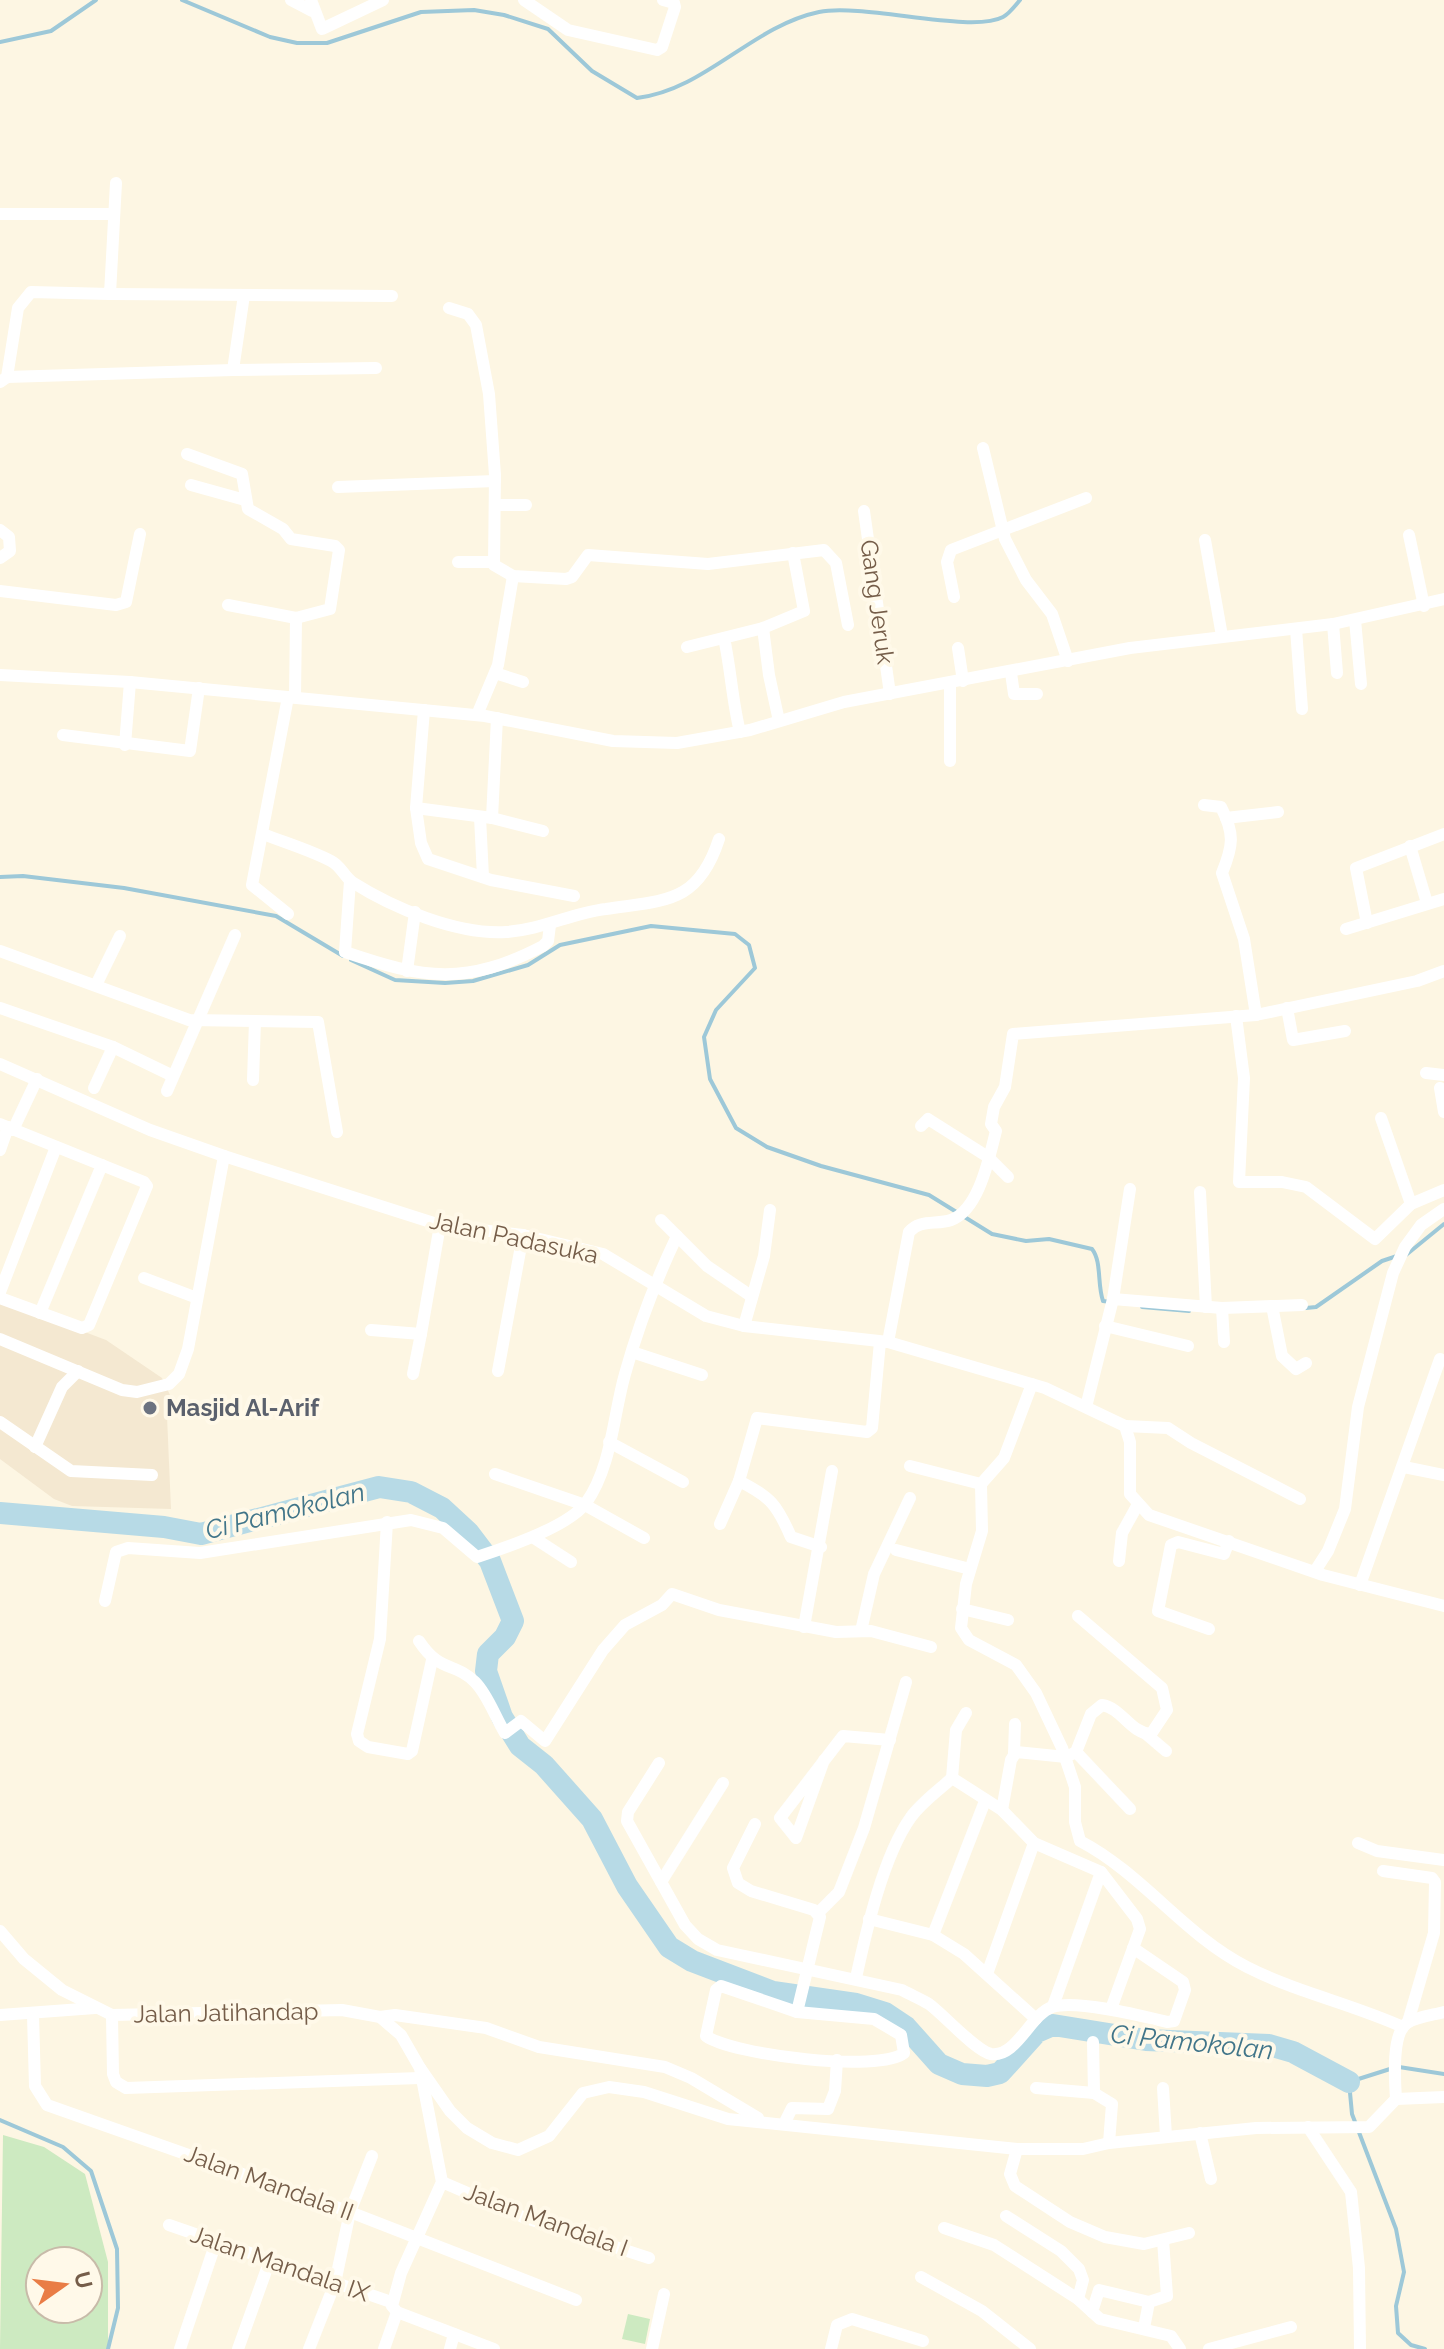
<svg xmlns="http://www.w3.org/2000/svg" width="1444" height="2349" font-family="Raleway,sans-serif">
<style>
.residential{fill:#f4e8d1}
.green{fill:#cdeac1;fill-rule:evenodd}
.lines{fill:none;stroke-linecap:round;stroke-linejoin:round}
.stream{stroke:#9dc8d8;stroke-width:4}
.river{stroke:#b7dae6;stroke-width:22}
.minor{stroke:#fff;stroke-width:12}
.worship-dot{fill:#6b7280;stroke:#fff9e9;stroke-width:3}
.labels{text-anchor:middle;stroke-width:8;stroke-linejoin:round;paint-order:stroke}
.street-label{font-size:24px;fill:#755d49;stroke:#fff9e9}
.worship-label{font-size:24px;font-weight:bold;fill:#5b616d;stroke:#fff9e9;text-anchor:start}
.water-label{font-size:26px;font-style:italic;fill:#417589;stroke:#fff9e9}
</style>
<rect width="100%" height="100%" fill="#fdf6e3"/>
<path class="residential" d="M 0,1300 L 106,1340 L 162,1378 L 170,1395 L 167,1416 L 171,1509 L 72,1506 L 54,1499 L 0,1459 Z"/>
<g class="green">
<path d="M 3,2135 L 44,2147 L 85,2174 L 108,2262 L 108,2349 L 0,2349 ZM 88,2261 L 88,2309 L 40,2309 L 40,2261 Z"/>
<path d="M 628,2314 L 650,2319 L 645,2344 L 622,2339 Z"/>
</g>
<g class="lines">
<g class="stream">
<path d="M 182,0 L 270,37 L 297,43 L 327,43 L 421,12 L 474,10 L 504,15 L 548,29 L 592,71 L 637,98 C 705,90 752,26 819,12 C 864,3 971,34 1003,17 C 1009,14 1015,6 1020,0"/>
<path d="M 0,42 L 51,31 L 96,0"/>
<path d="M 0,877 L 23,876 L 124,888 L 276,916 L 343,956"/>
<path d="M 351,960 L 395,980 L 445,983 L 473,981 L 528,965 L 560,945 L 651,926 L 735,934 L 749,945 L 755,968 L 716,1010 L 704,1037 L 710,1079 L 736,1128 L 767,1147 L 821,1166 L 929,1195 L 992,1234 L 1026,1241 L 1049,1239 L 1092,1249 C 1102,1262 1097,1284 1103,1301 L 1110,1302"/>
<path d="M 1406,1255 L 1444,1224"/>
<path d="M 1142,1307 L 1189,1311"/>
<path d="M 1306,1308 L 1316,1307 L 1382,1261 L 1397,1256"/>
<path d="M 1399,2067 L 1444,2074"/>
<path d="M 1390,2069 L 1349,2082 L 1352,2114 L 1396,2229 L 1404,2272 L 1396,2306 L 1398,2333 L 1411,2345 L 1425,2349"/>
<path d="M 0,2120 L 63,2147 L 91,2171 L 117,2249 L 118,2308 L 108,2349"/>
</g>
<path class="river" d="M 0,1513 L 164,1527 L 201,1534 L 379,1487 L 411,1492 L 442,1508 L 468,1532 L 490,1561 L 513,1621 L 505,1637 L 488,1654 L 486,1671 L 502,1717 L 520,1746 L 544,1765 L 592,1819 L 627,1886 L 669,1947 L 692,1961 L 773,1992 L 856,2004 L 885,2013 L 906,2027 L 939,2064 L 962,2074 L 987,2076 L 1000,2073 L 1037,2032 L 1053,2025 L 1146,2040 L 1269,2045 L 1293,2052 L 1349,2082"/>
<g class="minor">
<path d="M 291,0 L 312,11"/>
<path d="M 311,0 L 322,29 L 383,0"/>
<path d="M 524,0 L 568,30 L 657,50 L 662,47 L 675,7 L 674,3 L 663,0"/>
<path d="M 0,214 L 114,214"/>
<path d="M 110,294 L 392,296"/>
<path d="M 244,295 L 233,370 L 376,368"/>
<path d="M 449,308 L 468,314 L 476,325 L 489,394 L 495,475 L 494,565 L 513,576 L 566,579 L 572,577 L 588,555 L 708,564 L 824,550 L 836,563 L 848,625"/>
<path d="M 7,377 L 233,370"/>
<path d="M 0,382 L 7,377 L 18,308 L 31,292 L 110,294 L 116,183"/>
<path d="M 983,448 L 1005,539 L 1026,580 L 1052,614 L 1068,661"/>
<path d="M 187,454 L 242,474 L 248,509 L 283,529 L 291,539 L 335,546 L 339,550 L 330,609 L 296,618 L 228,605"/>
<path d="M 191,485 L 245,500"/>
<path d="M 338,487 L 495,481"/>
<path d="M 495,505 L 526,505"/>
<path d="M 864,511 L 890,694"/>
<path d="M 0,530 L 9,537 L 10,551 L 0,558"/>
<path d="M 1409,535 L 1424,606"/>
<path d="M 1205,540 L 1222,636"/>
<path d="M 458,562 L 492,562"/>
<path d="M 0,591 L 116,605 L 126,602 L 140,534"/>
<path d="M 954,597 L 947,562 L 951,550 L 1086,498"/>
<path d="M 1355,620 L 1361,684"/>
<path d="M 1333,624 L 1337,673"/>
<path d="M 1296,629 L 1302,709"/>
<path d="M 724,638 C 731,670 732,700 740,732"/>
<path d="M 687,647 L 763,628"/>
<path d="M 958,648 L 963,681"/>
<path d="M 495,673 L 523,682"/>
<path d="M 1011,673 L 1014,694 L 1037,694"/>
<path d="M 0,675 L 130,682 L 485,716 L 613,741 L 677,743 L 750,730 L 844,702 L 1130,648 L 1333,624 L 1444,599"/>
<path d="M 295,697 L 296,618"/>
<path d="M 424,710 L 416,808 L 492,818 L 543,831"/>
<path d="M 477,715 L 498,665 L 513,576"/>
<path d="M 779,721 L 769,675 L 763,628 L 804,611 L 793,553"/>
<path d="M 63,735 L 190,751 L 199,688"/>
<path d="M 125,745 L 130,682"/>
<path d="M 950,761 L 950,684"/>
<path d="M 1204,805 L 1221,807 C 1235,834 1233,846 1222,873 L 1244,939 L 1256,1015 L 1417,981 L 1444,971"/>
<path d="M 416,808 L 421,843 L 428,859 L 491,880 L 574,896"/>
<path d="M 480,817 L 483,877"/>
<path d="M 492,818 L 497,718"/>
<path d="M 1226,818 L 1278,812"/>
<path d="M 263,834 C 286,843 310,850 331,861 C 340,865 344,876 352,882 C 393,908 457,935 506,932 C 541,930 572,913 606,909 C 665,900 698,904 719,839"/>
<path d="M 1410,846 L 1427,903"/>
<path d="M 350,881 L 345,952 C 424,979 466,986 543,946 L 548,941 L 550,925"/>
<path d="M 288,914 L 252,885 L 288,697"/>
<path d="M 1367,923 L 1356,868 L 1444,834"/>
<path d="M 1346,929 L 1444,899"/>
<path d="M 0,951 L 189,1020 L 318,1022 L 337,1132"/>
<path d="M 407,971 L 415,912"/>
<path d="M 96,985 L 120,936"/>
<path d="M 0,1008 L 113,1047 L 173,1076"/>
<path d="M 1287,1008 L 1293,1040 L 1345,1031"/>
<path d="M 1236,1016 L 1244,1078 L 1239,1182 L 1282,1182 L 1306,1187 L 1375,1239 L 1411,1204 L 1444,1190"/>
<path d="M 0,1064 L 150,1130 L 224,1156 L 440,1225 L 523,1235 L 603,1254 L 706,1316 L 744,1326 L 888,1342 L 1045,1388 L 1125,1426 L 1130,1442 L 1130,1494 L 1149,1515 L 1323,1575 L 1444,1606"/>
<path d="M 1426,1073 L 1444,1075"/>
<path d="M 253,1080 L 255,1021"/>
<path d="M 94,1088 L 113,1047"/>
<path d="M 1440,1088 L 1444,1112"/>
<path d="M 167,1091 L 235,935"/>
<path d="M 1381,1118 L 1411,1204"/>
<path d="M 0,1124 L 144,1182 L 147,1186 L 89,1325 L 82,1328 L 0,1298"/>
<path d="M 921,1126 L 928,1119 L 988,1157 L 1008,1177"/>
<path d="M 13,1130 L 37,1079"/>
<path d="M 0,1150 L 8,1127"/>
<path d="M 1200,1192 L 1206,1307"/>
<path d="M 661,1220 L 707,1266 L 751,1296"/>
<path d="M 144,1278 L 197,1298"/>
<path d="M 0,1292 L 56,1147"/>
<path d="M 1113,1299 L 1130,1189"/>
<path d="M 1272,1306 L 1282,1356 L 1296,1369 L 1306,1363"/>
<path d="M 1222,1308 L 1224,1342"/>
<path d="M 40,1313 L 102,1165"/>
<path d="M 744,1326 L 764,1256 L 770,1210"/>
<path d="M 1105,1326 L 1188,1346"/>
<path d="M 371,1330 L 421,1334 L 440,1225"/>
<path d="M 0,1339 L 122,1390 L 137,1392 L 169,1384 L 179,1374 L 188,1349 L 224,1156"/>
<path d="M 888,1342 L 909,1232 C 919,1219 937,1225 951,1220 C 979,1210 989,1158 996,1131 L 991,1124 L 994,1107 L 1005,1087 L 1013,1034 L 1256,1015"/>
<path d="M 632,1352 L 702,1375"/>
<path d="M 498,1371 L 523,1235"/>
<path d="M 413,1374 L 421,1334"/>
<path d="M 1032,1384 L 1004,1458 L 981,1484 L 982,1531 L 966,1584 L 961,1628 L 969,1640 L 1016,1665 L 1036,1693 L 1062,1748 L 1075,1787 L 1075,1822 L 1080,1841 C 1143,1874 1184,1935 1247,1967 C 1296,1992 1352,2004 1403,2027"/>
<path d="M 1086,1407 L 1113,1299 L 1222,1308 L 1302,1305"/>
<path d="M 0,1422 L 71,1471 L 152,1475"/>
<path d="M 1125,1426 L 1168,1428 L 1191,1443 L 1300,1499"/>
<path d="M 609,1442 L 683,1482"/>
<path d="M 35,1447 L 62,1387 L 78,1371"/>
<path d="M 910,1466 L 981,1484"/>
<path d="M 1404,1467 L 1444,1475"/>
<path d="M 495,1474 L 585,1505 L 644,1538"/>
<path d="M 739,1481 C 771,1497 777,1505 791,1537 L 821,1547"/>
<path d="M 387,1522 L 380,1639 L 357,1734 L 359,1741 L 368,1747 L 408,1754 L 412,1751 L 432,1660"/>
<path d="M 720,1524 L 739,1481 L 757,1418 L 867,1432 L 872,1428 L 880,1342"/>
<path d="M 534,1538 L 571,1562"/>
<path d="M 896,1550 L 970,1569"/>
<path d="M 1119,1561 L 1122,1533 L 1137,1506"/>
<path d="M 1315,1571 L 1328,1551 L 1345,1509 L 1358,1407 L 1393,1273 L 1405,1247 L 1421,1225 L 1444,1209"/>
<path d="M 1360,1585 L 1440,1359"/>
<path d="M 105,1601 L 116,1552 L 128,1548 L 200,1553 L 411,1520 L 443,1528 L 477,1557 C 505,1548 569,1526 586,1503 C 612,1466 613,1416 625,1374 C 638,1327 656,1280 677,1236"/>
<path d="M 962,1609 L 1008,1620"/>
<path d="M 804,1627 L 832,1471"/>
<path d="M 1209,1629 L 1158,1611 L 1171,1545 L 1178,1542 L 1224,1554 L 1229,1541"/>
<path d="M 861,1631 L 874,1574 L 910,1498"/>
<path d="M 419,1641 C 440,1673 455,1662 475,1682 C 488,1695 495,1717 505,1733 L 521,1721 L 545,1741 L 603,1650 L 625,1625 L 662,1605 L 672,1594 L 719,1610 L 836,1632 L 871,1631 L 931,1647"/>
<path d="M 1146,1734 L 1166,1751"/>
<path d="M 1076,1752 L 1130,1809"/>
<path d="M 1014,1754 L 1015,1724"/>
<path d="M 824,1760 L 796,1838 L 780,1818 L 843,1736 L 890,1740"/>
<path d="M 659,1763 L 628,1812 L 627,1821 L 685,1925 L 698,1939 L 717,1950 L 902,1990 C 911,1995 921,1999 929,2004 C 944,2015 976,2051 991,2054 C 1016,2058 1030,2015 1052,2007 C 1076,1999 1142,2016 1167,2022 L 1174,2021 L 1185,1990 L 1183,1982 L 1133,1948"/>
<path d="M 952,1778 L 1002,1810 L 1034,1843 L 1101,1872 L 1137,1919 L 1140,1929 L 1111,2009"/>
<path d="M 1002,1810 L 1011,1760 L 1016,1752 L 1066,1757 L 1076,1752 L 1091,1714 L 1102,1705 C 1122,1708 1130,1733 1151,1734 L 1167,1710 L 1162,1688 L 1078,1616"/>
<path d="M 755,1824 L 733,1868 L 738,1883 L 751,1891 L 814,1910 L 820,1917 L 797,2012"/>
<path d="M 1358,1843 L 1377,1851 L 1444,1860"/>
<path d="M 1383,1871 L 1432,1878 L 1435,1882 L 1434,1933 L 1408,2022"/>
<path d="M 661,1882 L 723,1783"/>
<path d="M 819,1912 L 839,1892 L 864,1828 L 906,1682"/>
<path d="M 869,1919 L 933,1935 L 964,1954 L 1036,2019"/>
<path d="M 0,1931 L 24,1959 L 62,1990 L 112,2015 L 342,2010 L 380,2017 L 401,2035 L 420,2068 L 442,2182 L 401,2273 L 392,2306 L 397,2312 L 494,2349"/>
<path d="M 933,1935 L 985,1801"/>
<path d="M 987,1974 L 1034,1843"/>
<path d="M 856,1978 C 866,1932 883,1856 911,1817 C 922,1802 938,1791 952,1778 L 956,1730 L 966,1713"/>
<path d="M 721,1986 L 797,2012 L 874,2019 L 901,2035 L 904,2053 C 879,2073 733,2055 706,2036 L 716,1990 Z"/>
<path d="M 1053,2006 L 1101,1872"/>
<path d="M 0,2015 L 95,2008"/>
<path d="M 33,2015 L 35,2086 L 47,2105 L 350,2212 L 576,2300"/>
<path d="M 112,2015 L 113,2074 L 116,2082 L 126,2088 L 420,2078"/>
<path d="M 380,2017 L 395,2015 L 486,2028 L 539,2047 L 665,2067 L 691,2078 L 758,2118"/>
<path d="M 1093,2042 L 1094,2093 L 1112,2104 L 1109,2143"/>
<path d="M 420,2068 L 450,2111 L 467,2128 L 492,2143 L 518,2150 L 549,2136 L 583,2093 L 609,2087 L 644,2092 L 728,2119 L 1017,2149 L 1083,2149 L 1109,2143 L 1256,2128 L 1369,2127 L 1396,2099 C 1395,2082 1391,2034 1407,2023 C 1416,2017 1433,2015 1444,2012"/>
<path d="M 1036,2088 L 1094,2093"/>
<path d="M 1163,2088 L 1166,2136"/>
<path d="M 1396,2099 L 1444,2097"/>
<path d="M 784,2124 L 792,2108 L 828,2109 L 835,2091 L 837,2060"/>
<path d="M 1308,2127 L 1351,2192 L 1359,2268 L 1360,2349"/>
<path d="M 1200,2133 L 1211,2179"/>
<path d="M 1017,2149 L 1010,2174 L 1015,2186 L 1070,2222 L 1105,2237 L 1144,2244 L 1189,2233"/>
<path d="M 442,2182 L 523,2217 L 649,2258"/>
<path d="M 1006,2216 L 1061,2251 L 1079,2269 L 1083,2280 L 1078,2299"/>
<path d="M 169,2225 L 391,2302"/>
<path d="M 944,2228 L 994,2245 L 1078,2299 L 1100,2319 L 1171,2336 L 1180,2349"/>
<path d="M 921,2277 L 982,2311 L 1030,2349"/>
<path d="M 1092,2312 L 1099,2290 L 1149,2302"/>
<path d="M 1144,2328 L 1149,2302 L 1167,2296 L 1163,2240"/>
<path d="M 180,2349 L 216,2242"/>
<path d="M 238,2349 L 270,2260"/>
<path d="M 309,2349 L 335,2283 L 350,2212 L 372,2156"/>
<path d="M 384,2349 L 397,2312"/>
<path d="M 450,2349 L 454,2334"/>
<path d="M 652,2349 L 664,2294"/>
<path d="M 831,2349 L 837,2325 L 852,2319 L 923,2341"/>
<path d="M 1209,2349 L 1291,2327"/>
</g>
</g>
<circle class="worship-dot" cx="150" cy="1408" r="8"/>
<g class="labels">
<g class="street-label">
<text transform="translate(877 602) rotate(82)" y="8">Gang Jeruk</text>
<text transform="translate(514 1238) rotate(12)" y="8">Jalan Padasuka</text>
<text transform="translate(226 2013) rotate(-1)" y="8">Jalan Jatihandap</text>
<text transform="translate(269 2183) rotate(20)" y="8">Jalan Mandala II</text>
<text transform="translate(546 2220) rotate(20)" y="8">Jalan Mandala I</text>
<text transform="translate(280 2264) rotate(19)" y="8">Jalan Mandala IX</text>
</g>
<g class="worship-label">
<text x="166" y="1416">Masjid Al-Arif</text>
</g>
<g class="water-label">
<text transform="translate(285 1511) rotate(-14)" y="9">Ci Pamokolan</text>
<text transform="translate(1192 2042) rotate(6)" y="9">Ci Pamokolan</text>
</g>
</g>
<g transform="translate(64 2285) rotate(76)"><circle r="38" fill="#fff9e9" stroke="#c8bba9" stroke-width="2"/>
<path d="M0-6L14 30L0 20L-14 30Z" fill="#e97d46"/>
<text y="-12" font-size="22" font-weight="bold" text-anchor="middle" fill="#755d49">U</text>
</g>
</svg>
